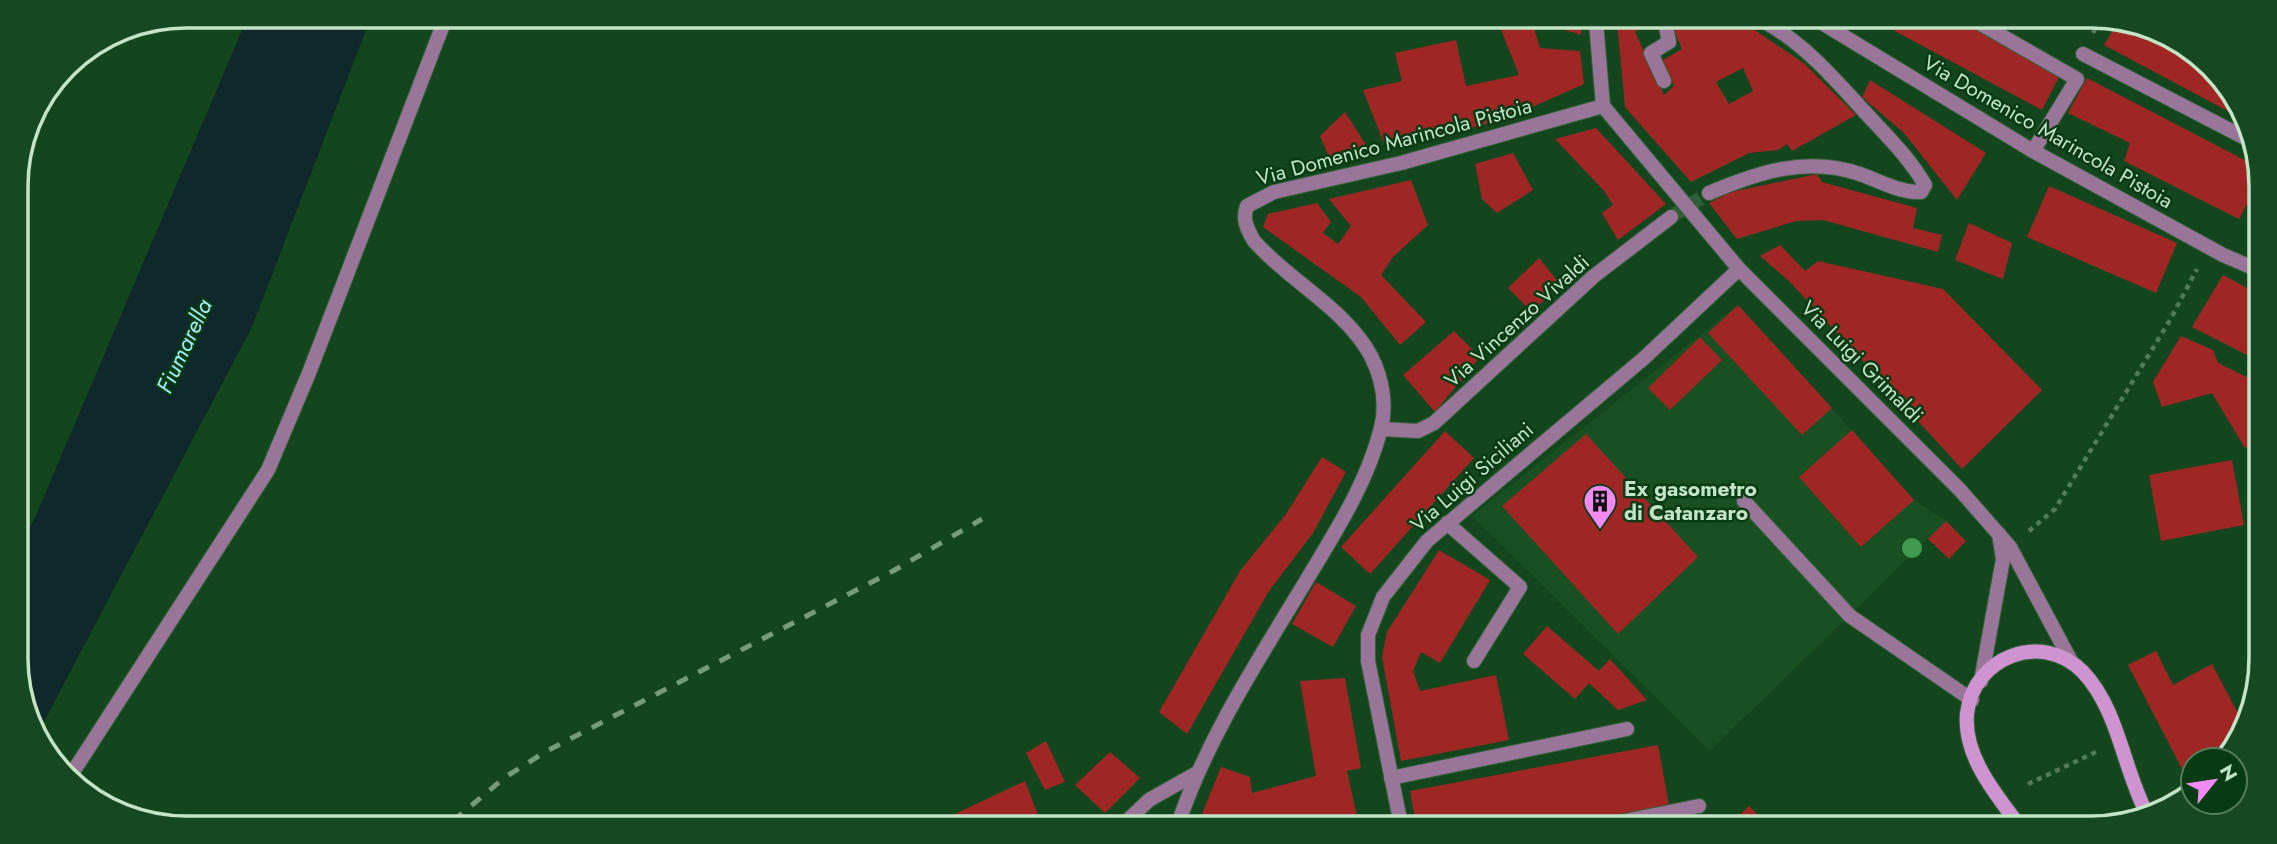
<svg xmlns="http://www.w3.org/2000/svg" width="2277" height="844" font-family="Jost,sans-serif">
<style>
.built{fill:#185022}
.water{fill:#0f282b}
.building{fill:#9e2725;fill-rule:evenodd}
.lines{fill:none;stroke-linecap:round;stroke-linejoin:round}
.street-tunnel{stroke:#2e5e36;stroke-width:14;stroke-dasharray:14 7;stroke-linecap:butt}
.lane-casing{stroke:#34623b;stroke-width:16}
.street-casing{stroke:#34623b;stroke-width:16}
.secondary-casing{stroke:#34623b;stroke-width:16}
.path{stroke:#507c57;stroke-width:4.5;stroke-dasharray:5 5;stroke-linecap:butt}
.lane{stroke:#9a759a;stroke-width:14}
.street{stroke:#9a759a;stroke-width:14}
.secondary{stroke:#cf94cf;stroke-width:14}
.rail{stroke:#749c79;stroke-width:5;stroke-dasharray:12 12;stroke-linecap:butt}
.tree{fill:#3f9c4e}
.labels{text-anchor:middle;stroke-width:5;stroke-linejoin:round;paint-order:stroke}
.street-label{font-size:21px;fill:#c4e4c6;stroke:#073b13}
.poi-label{font-size:21px;font-weight:bold;fill:#c4e4c6;stroke:#073b13;text-anchor:start}
.water-label{font-size:23px;font-style:italic;fill:#a1ebf5;stroke:#073b13}
.rim{fill:none;stroke:#c4e4c6;stroke-width:3.5}
</style>
<rect width="100%" height="100%" fill="#14461d"/>
<path class="built" d="M 1738,305 L 1914,500 L 1946,521 L 1710,751 L 1472,516 Z"/>
<path class="water" d="M 248,16 L 371,17 L 252,327 L 39,731 L 19,691 L 18,545 L 34,520 Z"/>
<g class="building">
<path d="M 1493,22 L 1532,22 L 1540,48 L 1580,51 L 1584,84 L 1530,108 L 1476,127 L 1383,141 L 1363,90 L 1402,81 L 1395,53 L 1456,40 L 1466,86 L 1519,75 L 1500,27 L 1494,26 Z"/>
<path d="M 1542,22 L 1581,22 L 1581,35 L 1542,23 Z"/>
<path d="M 1617,22 L 1652,22 L 1635,32 L 1664,95 L 1674,86 L 1663,60 L 1682,49 L 1674,30 L 1688,23 L 1744,23 L 1805,64 L 1856,115 L 1792,151 L 1787,144 L 1778,150 L 1749,153 L 1691,182 L 1625,107 ZM 1743,68 L 1753,91 L 1729,104 L 1716,82 Z"/>
<path d="M 1880,23 L 1973,24 L 2062,71 L 2042,110 Z"/>
<path d="M 2116,25 L 2146,25 L 2219,74 L 2239,117 L 2104,45 Z"/>
<path d="M 2087,78 L 2260,168 L 2260,180 L 2239,219 L 2124,161 L 2130,143 L 2068,113 Z"/>
<path d="M 1870,80 L 1986,153 L 1957,200 L 1904,133 L 1862,97 Z"/>
<path d="M 1345,112 L 1366,145 L 1330,159 L 1320,136 Z"/>
<path d="M 1596,128 L 1666,204 L 1618,240 L 1602,213 L 1613,205 L 1605,192 L 1555,139 Z"/>
<path d="M 1513,153 L 1533,190 L 1497,213 L 1482,199 L 1475,164 Z"/>
<path d="M 1817,174 L 1822,182 L 1917,208 L 1913,228 L 1942,235 L 1938,252 L 1823,220 L 1796,221 L 1737,239 L 1709,203 L 1731,192 Z"/>
<path d="M 1411,180 L 1428,225 L 1393,257 L 1381,275 L 1426,322 L 1400,345 L 1361,297 L 1263,227 L 1268,214 L 1317,203 L 1331,222 L 1323,233 L 1338,244 L 1351,226 L 1329,199 Z"/>
<path d="M 2049,186 L 2177,243 L 2156,293 L 2027,237 Z"/>
<path d="M 1969,223 L 2012,243 L 2003,279 L 1955,260 Z"/>
<path d="M 1780,245 L 1805,271 L 1818,261 L 1943,289 L 2042,390 L 1962,469 L 1790,282 L 1760,256 Z"/>
<path d="M 1539,258 L 1560,284 L 1532,312 L 1508,288 Z"/>
<path d="M 2223,275 L 2258,294 L 2257,360 L 2192,327 Z"/>
<path d="M 1738,305 L 1832,408 L 1802,435 L 1708,333 Z"/>
<path d="M 1454,331 L 1480,357 L 1435,412 L 1403,375 Z"/>
<path d="M 2181,336 L 2213,350 L 2218,363 L 2257,382 L 2256,444 L 2245,448 L 2212,393 L 2162,407 L 2153,382 Z"/>
<path d="M 1700,337 L 1722,360 L 1670,410 L 1648,388 Z"/>
<path d="M 1852,430 L 1914,500 L 1861,547 L 1799,477 Z"/>
<path d="M 1445,431 L 1474,458 L 1370,574 L 1341,547 Z"/>
<path d="M 1586,434 L 1698,557 L 1618,634 L 1502,506 Z"/>
<path d="M 1322,457 L 1346,472 L 1313,533 L 1269,591 L 1187,734 L 1159,712 L 1240,571 L 1286,514 Z"/>
<path d="M 2232,460 L 2244,525 L 2161,541 L 2149,475 Z"/>
<path d="M 1946,521 L 1966,541 L 1949,559 L 1928,539 Z"/>
<path d="M 1439,550 L 1490,580 L 1440,663 L 1421,652 L 1413,671 L 1420,691 L 1496,675 L 1509,740 L 1401,761 L 1382,657 L 1387,632 Z"/>
<path d="M 1316,582 L 1356,606 L 1333,647 L 1292,624 Z"/>
<path d="M 1547,626 L 1599,671 L 1610,659 L 1647,700 L 1618,710 L 1589,683 L 1575,699 L 1523,654 Z"/>
<path d="M 2156,651 L 2173,685 L 2212,664 L 2244,725 L 2219,760 L 2193,760 L 2193,782 L 2190,784 L 2128,665 Z"/>
<path d="M 1345,678 L 1361,768 L 1347,771 L 1357,816 L 1321,825 L 1257,824 L 1256,818 L 1253,824 L 1198,824 L 1221,767 L 1250,777 L 1252,793 L 1316,776 L 1300,681 Z"/>
<path d="M 1046,741 L 1065,782 L 1045,790 L 1026,753 Z"/>
<path d="M 1658,745 L 1669,805 L 1558,826 L 1416,825 L 1410,791 Z"/>
<path d="M 1110,752 L 1140,778 L 1105,813 L 1075,785 Z"/>
<path d="M 1025,781 L 1041,823 L 936,823 Z"/>
<path d="M 1749,806 L 1769,826 L 1729,826 Z"/>
</g>
<g class="lines">
<path class="street-tunnel" d="M 1671,217 L 1709,193"/>
<defs>
<g id="lane">
<path d="M 1744,501 L 1850,616 L 1972,700"/>
<path d="M 1981,681 L 2003,559 L 1999,534"/>
</g>
<g id="street">
<path d="M 1822,23 L 2033,151 L 2223,255 L 2258,270"/>
<path d="M 1981,24 L 2077,79 L 2033,151"/>
<path d="M 2083,54 L 2249,140"/>
<path d="M 1664,81 L 1651,53 L 1669,42 L 1665,22"/>
<path d="M 1603,106 L 1739,269 L 1960,490 L 2010,547 L 2071,661"/>
<path d="M 1709,193 C 1759,172 1806,156 1860,174 C 1880,181 1900,193 1921,192 L 1925,185 C 1909,157 1885,134 1863,110 C 1832,76 1806,46 1767,23"/>
<path d="M 1381,429 L 1418,431 L 1434,423 L 1594,276 L 1671,217"/>
<path d="M 1447,523 L 1520,587 L 1474,661"/>
<path d="M 69,778 L 268,470 L 309,373 L 446,17"/>
<path d="M 1391,778 L 1627,729"/>
<path d="M 1124,824 L 1149,800 L 1195,774"/>
<path d="M 1178,824 C 1209,733 1263,653 1312,571 C 1339,526 1368,480 1381,428 C 1387,404 1382,378 1371,356 C 1345,308 1289,281 1254,241 C 1247,229 1242,219 1247,206 L 1274,192 L 1401,163 L 1603,106 L 1596,22"/>
<path d="M 1401,825 L 1368,661 L 1368,635 L 1383,597 L 1427,541 L 1643,359 L 1739,269"/>
<path d="M 1600,826 L 1699,806"/>
</g>
<path id="secondary" d="M 2021,828 C 1998,797 1963,757 1967,714 C 1973,657 2042,630 2083,672 C 2118,709 2123,767 2146,812"/>
</defs>
<use href="#lane" class="lane-casing"/>
<use href="#street" class="street-casing"/>
<use href="#secondary" class="secondary-casing"/>
<g class="path">
<path d="M 2093,33 L 2097,24"/>
<path d="M 2251,240 L 2255,237 L 2259,226"/>
<path d="M 2029,531 L 2055,509 L 2170,320 L 2197,269"/>
<path d="M 2028,784 L 2096,752"/>
</g>
<use href="#lane" class="lane"/>
<use href="#street" class="street"/>
<use href="#secondary" class="secondary"/>
<path class="rail" d="M 453,821 L 504,778 L 545,752 L 893,571 L 982,519"/>
</g>
<circle class="tree" cx="1912" cy="548" r="10"/>
<defs>
<symbol id="building-pin" viewBox="-11 -11 22 30"><path d="M0 17L-7.5 6A9.5 9.5 0 1 1 7.5 6Z" fill="#f28af3" stroke="#073b13"/><path d="M-4-6H4V6H1V3H-1V6H-4ZM-2.5-4.3h1.7v1.8h-1.7ZM.8-4.3h1.7v1.8H.8ZM-2.5-1h1.7V.8h-1.7ZM.8-1h1.7V.8H.8Z" fill="#111"/></symbol>
</defs>
<g fill-rule="evenodd">
<use href="#building-pin" x="1581" y="482" width="38" height="52"/>
</g>
<g class="labels">
<g class="street-label">
<text transform="translate(2048 132) rotate(30)" y="7">Via Domenico Marincola Pistoia</text>
<text transform="translate(1394 142) rotate(-15)" y="7">Via Domenico Marincola Pistoia</text>
<text transform="translate(1517 321) rotate(-42)" y="7">Via Vincenzo Vivaldi</text>
<text transform="translate(1862 362) rotate(45)" y="7">Via Luigi Grimaldi</text>
<text transform="translate(1472 477) rotate(-41)" y="7">Via Luigi Siciliani</text>
</g>
<g class="poi-label">
<text x="1624" y="496">Ex gasometro<tspan x="1624" dy="24">di Catanzaro</tspan></text>
</g>
<g class="water-label">
<text transform="translate(184 346) rotate(-65)" y="8">Fiumarella</text>
</g>
</g>
<path d="M0 0H2277V844H0ZM186 28H2091A158 158 0 0 1 2249 186V658A158 158 0 0 1 2091 816H186A158 158 0 0 1 28 658V186A158 158 0 0 1 186 28Z" fill="#164921" fill-rule="evenodd"/>
<path class="rim" d="M186 28H2091A158 158 0 0 1 2249 186V658A158 158 0 0 1 2091 816H186A158 158 0 0 1 28 658V186A158 158 0 0 1 186 28Z"/>
<g transform="translate(2214 781) rotate(60)"><circle r="33" fill="#073b13" stroke="#537f5b" stroke-width="2"/>
<path d="M0-5L12 26L0 18L-12 26Z" fill="#f28af3"/>
<text y="-10" font-size="19" font-weight="bold" text-anchor="middle" fill="#c4e4c6">N</text>
</g>
</svg>
